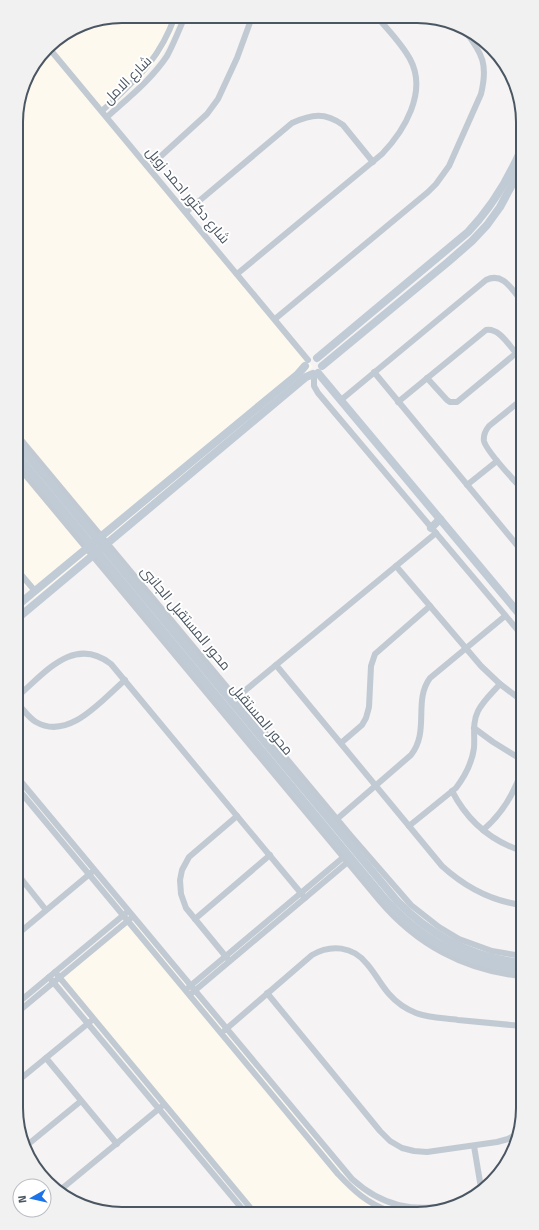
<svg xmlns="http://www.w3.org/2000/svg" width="539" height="1230" font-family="'Titillium Web',Cairo,sans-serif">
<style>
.commercial{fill:#fdf9ef}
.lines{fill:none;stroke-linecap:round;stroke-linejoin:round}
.street{stroke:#c1cad2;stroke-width:6}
.secondary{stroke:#c1cbd6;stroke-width:8}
.labels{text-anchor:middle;stroke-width:4;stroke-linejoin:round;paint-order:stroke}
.street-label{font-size:14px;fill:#4a5661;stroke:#fff}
.rim{fill:none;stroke:#4a5661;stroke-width:2}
</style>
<rect width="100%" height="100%" fill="#f5f3f3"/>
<g class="commercial">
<path d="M 122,16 L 180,16 L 170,41 L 156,63 L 139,82 L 102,116 L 313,367 L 35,598 L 18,578 L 16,114 L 27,75 L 52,42 L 81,24 Z"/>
<path d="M 129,916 L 351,1183 L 372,1199 L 386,1206 L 401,1211 L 249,1211 L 55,978 Z"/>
</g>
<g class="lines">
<g class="street">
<path d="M 48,47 L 308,360"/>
<path d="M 102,111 C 136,79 159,61 175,16"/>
<path d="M 107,117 C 128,98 151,80 167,56 C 174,43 179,30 185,16"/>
<path d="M 149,167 L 207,114 L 218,99 L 237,58 L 252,17"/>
<path d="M 186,212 L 292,123 C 312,114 325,112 343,125 L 373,162"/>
<path d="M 237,274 L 382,154 C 404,131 428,92 410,59 C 402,44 389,31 378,18"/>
<path d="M 275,319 L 428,192 L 436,184 L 449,166 L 481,94 C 488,65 483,54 465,31"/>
<path d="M 374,372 L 521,550"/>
<path d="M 314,374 L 314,386 L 318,393 L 521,634"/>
<path d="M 427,378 L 447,400 L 450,402 L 457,402 L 520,350"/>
<path d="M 341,400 L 486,280 C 502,272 511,288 520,299"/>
<path d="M 520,401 L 489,426 C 485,431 483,435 484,441 C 486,451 513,479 521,488"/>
<path d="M 398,402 L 486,330 C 499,328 508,344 516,353"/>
<path d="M 17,435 L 351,836 L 411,905 L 439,927 L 459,939 L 492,951 L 522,956"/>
<path d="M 17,465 L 379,900 C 416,944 465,971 522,976"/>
<path d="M 467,485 L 497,461"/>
<path d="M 396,566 L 481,666 L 500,684 L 521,700"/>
<path d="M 18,571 L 35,591"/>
<path d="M 276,665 L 442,866 C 465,887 491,901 522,905"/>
<path d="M 18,696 C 45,673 74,635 111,664 L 305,898"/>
<path d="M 236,698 L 436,533"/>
<path d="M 18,704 C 24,710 29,718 36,722 C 69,741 102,700 125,680"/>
<path d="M 474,728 L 493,742 L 522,760"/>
<path d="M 341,743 L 362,725 L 366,718 L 369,707 L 371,666 L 375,654 L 430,606"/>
<path d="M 18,778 L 352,1179 C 383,1207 413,1212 453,1205"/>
<path d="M 19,790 L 338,1174 C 354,1191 367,1203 389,1211"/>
<path d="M 452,791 C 467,820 491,841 522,851"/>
<path d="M 337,819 L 411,755 C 430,731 413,701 430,678 L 505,616"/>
<path d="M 409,826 L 456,788 C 465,776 472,763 474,748 C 475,735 472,723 478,711 C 483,701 493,692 500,684"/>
<path d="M 483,830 C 502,814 514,794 522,770"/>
<path d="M 19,876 L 46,910"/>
<path d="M 195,919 L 270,855"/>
<path d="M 19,933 L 92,872"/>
<path d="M 227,958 L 186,908 L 181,894 L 180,880 L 182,870 L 189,857 L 237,816"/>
<path d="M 55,972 L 253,1211"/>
<path d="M 49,977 L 244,1211"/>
<path d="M 189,987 L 346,855"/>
<path d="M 192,993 L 349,861"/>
<path d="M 267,993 L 380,1131 L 390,1141 L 402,1148 L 414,1151 L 427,1152 L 497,1142 L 508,1139 L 519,1133"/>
<path d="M 19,1002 L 126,913"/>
<path d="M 19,1011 L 130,919"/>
<path d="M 225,1030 L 312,955 C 331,944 353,946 367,964 C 375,973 381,985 389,994 C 396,1002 406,1009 416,1013 C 429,1018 444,1018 458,1020 C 480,1022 501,1024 522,1026"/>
<path d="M 46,1058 L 117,1144"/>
<path d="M 19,1080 L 91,1021"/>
<path d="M 26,1146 L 81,1101"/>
<path d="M 474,1146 L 481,1188"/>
<path d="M 59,1191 L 161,1107"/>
</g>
<g class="secondary">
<path d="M 317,358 L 468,232 C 490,209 507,182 520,152"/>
<path d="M 322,366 L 448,262 L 472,241 L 487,225 L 500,207 L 520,170"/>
<path d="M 318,373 L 521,616"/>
<path d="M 17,443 L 397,901 C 431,936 473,958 522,963"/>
<path d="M 17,455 L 383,897 C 419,939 467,965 522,970"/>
<path d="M 431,528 L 440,519"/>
<path d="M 18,605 L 298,374 L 305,366"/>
<path d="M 18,618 L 306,377 L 313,374"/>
</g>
</g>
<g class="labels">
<g class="street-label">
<text transform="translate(127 80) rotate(-45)" y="5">شارع الامل</text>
<text transform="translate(188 195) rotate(50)" y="5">شارع دكتور احمد زويل</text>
<text transform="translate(186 618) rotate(50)" y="5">محور المستقبل الجانبى</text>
<text transform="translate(262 719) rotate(50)" y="5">محور المستقبل</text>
</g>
</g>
<path d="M0 0H539V1230H0ZM122 23H417A99 99 0 0 1 516 122V1108A99 99 0 0 1 417 1207H122A99 99 0 0 1 23 1108V122A99 99 0 0 1 122 23Z" fill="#f1f1f2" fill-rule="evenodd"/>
<path class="rim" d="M122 23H417A99 99 0 0 1 516 122V1108A99 99 0 0 1 417 1207H122A99 99 0 0 1 23 1108V122A99 99 0 0 1 122 23Z"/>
<g transform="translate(32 1198) rotate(262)"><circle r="19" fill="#ffffff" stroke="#b7bbc0"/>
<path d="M0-3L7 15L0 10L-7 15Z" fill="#1a73e8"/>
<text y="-6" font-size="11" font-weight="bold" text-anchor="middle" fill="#4a5661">N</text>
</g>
</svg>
